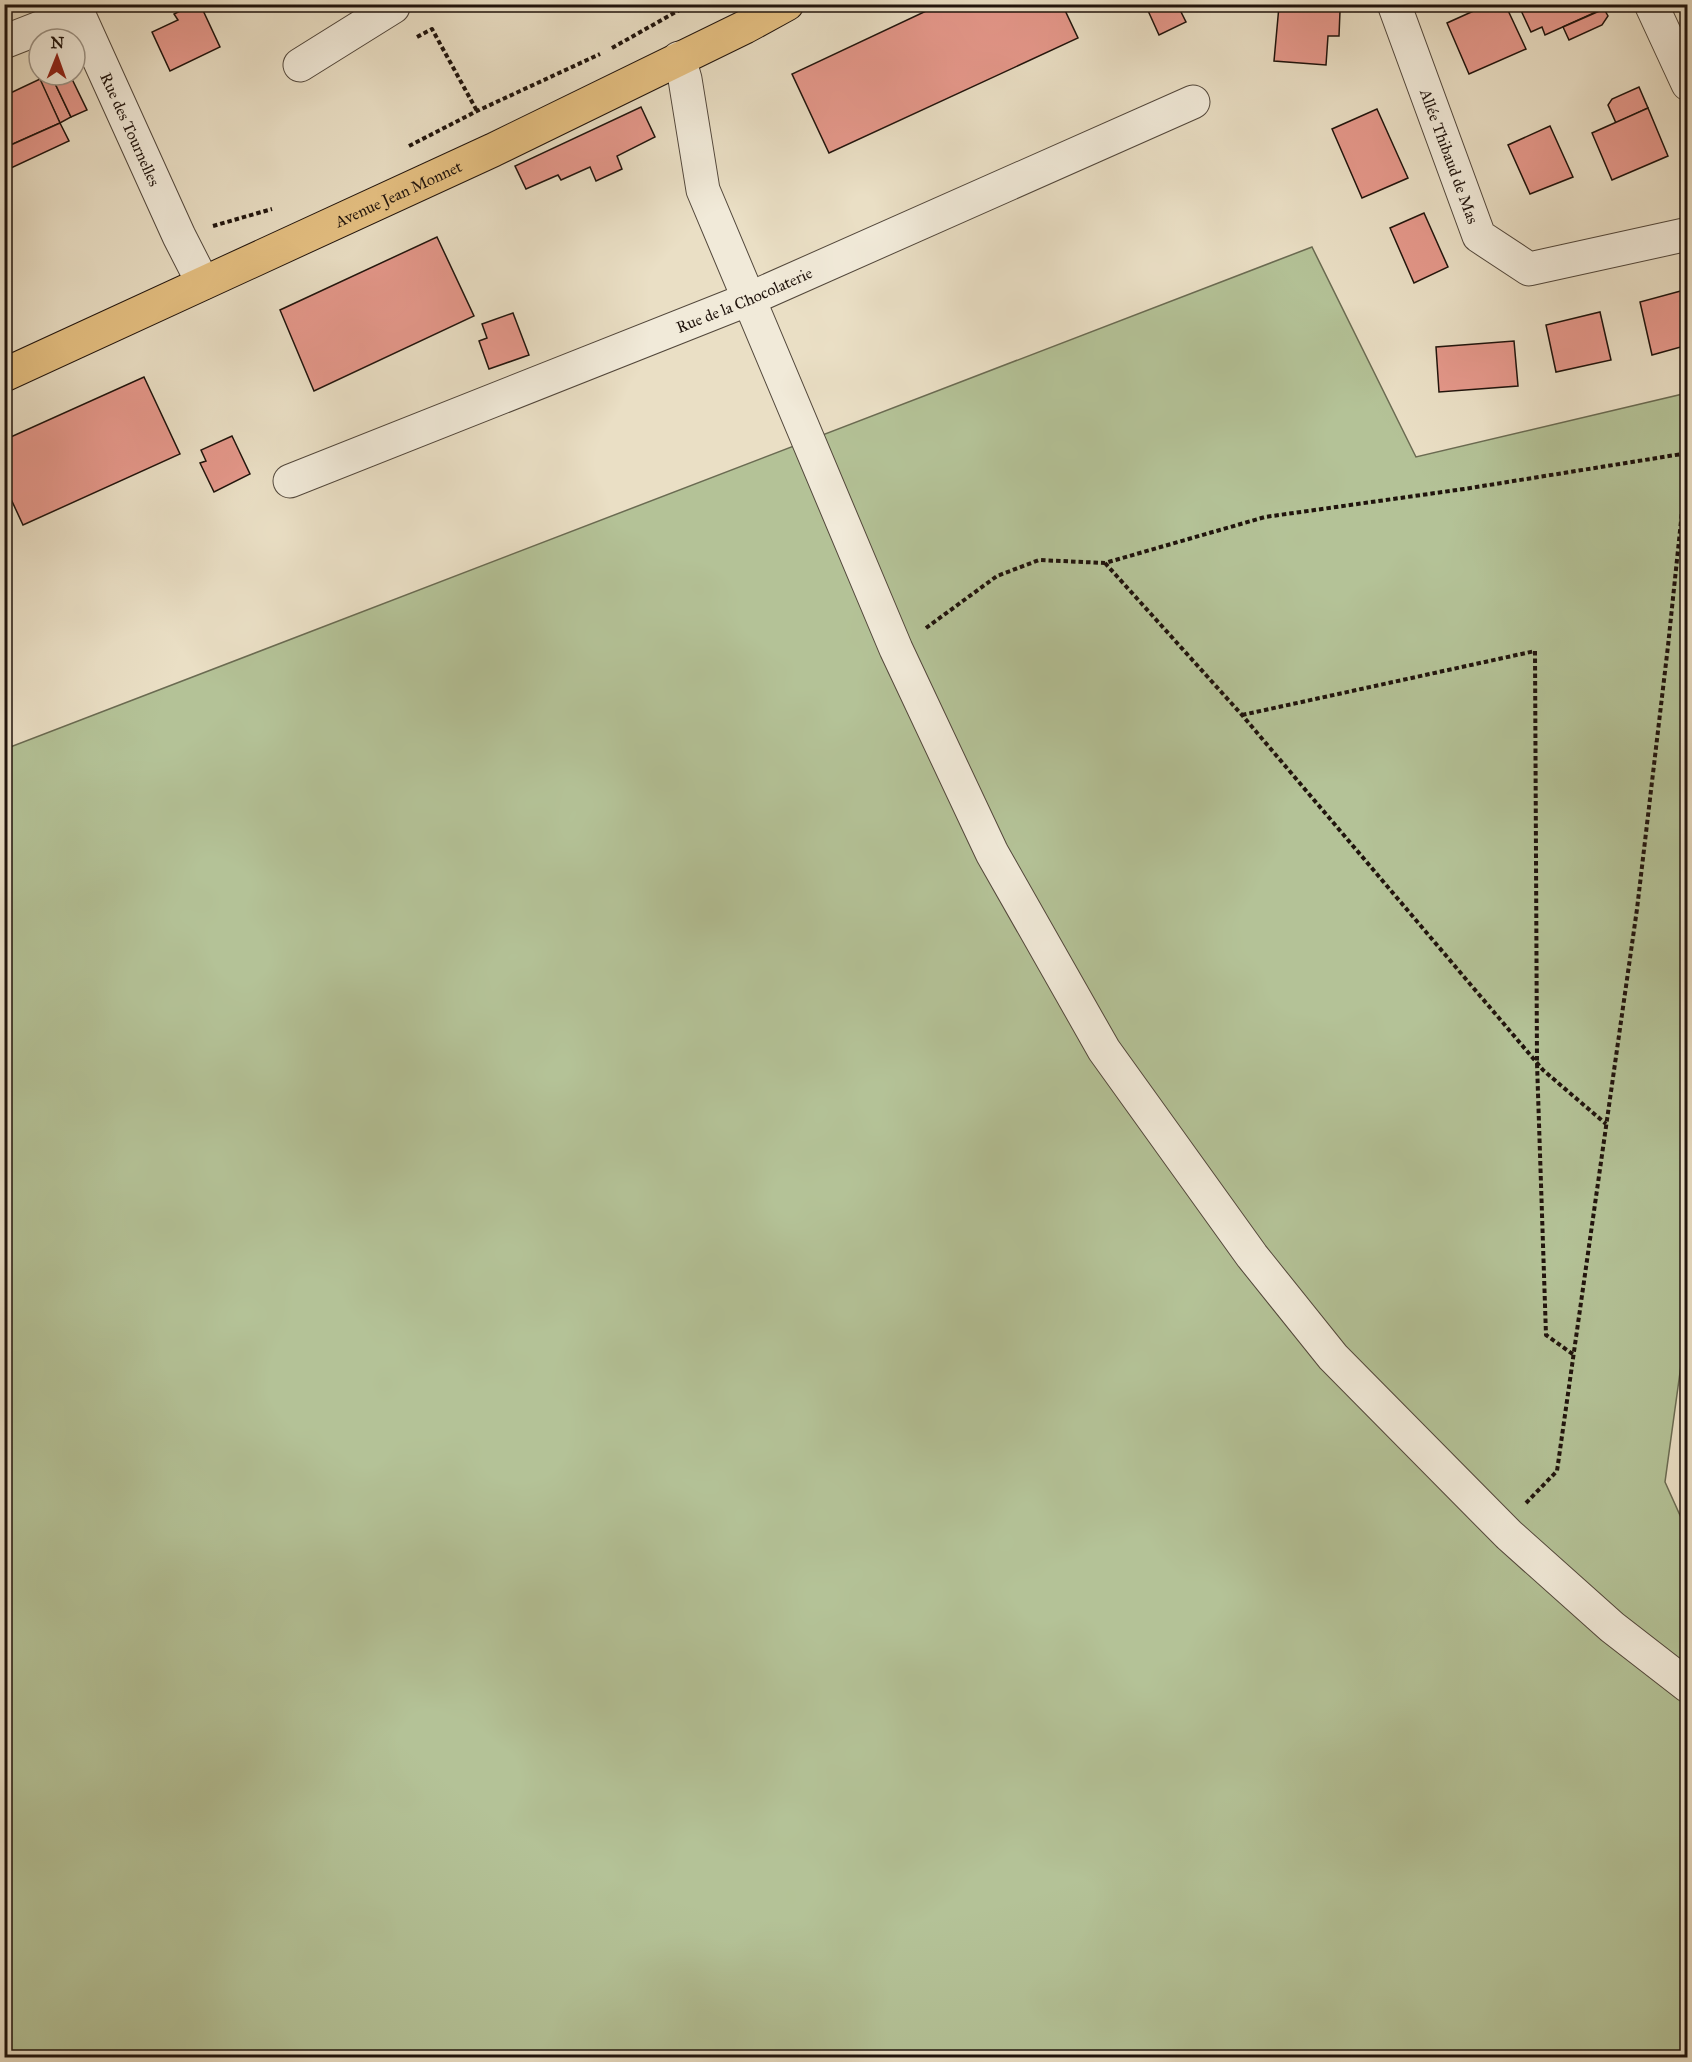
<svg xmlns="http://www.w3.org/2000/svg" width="1692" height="2062" font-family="'IM FELL Great Primer',serif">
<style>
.green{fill:#b4c297;stroke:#6a6b52;stroke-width:1.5}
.building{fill:#e5988b;stroke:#20140d;stroke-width:1.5}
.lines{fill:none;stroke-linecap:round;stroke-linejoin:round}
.minor-casing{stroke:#52473b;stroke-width:35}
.major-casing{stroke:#20140d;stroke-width:35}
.path{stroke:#20140d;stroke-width:4;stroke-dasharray:4.5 3;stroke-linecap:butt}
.minor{stroke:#f1ead9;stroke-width:33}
.major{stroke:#e5c082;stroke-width:33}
.labels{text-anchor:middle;stroke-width:6;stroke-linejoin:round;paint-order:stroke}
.street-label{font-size:16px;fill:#20140d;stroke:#f1ead9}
</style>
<rect width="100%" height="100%" fill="#eadfc5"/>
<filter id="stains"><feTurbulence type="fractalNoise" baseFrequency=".00333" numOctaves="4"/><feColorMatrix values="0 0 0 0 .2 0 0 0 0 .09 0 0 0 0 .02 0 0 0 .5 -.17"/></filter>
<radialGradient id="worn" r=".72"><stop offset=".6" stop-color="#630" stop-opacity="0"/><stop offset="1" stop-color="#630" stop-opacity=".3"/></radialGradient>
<path class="green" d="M 1312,247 L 1416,457 L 1687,393 L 1688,1314 L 1665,1482 L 1688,1533 L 1687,2057 L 5,2058 L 5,749 Z"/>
<g class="building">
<path d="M 195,4 L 200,4 L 220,47 L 170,71 L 152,32 L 178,20 L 174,14 Z"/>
<path d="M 941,4 L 1062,4 L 1078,38 L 829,153 L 792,74 Z"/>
<path d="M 1145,4 L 1177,4 L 1186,22 L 1159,35 Z"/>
<path d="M 1489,4 L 1505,4 L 1526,49 L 1469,74 L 1447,23 Z"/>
<path d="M 1518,4 L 1593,4 L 1596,12 L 1545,35 L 1542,27 L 1531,32 Z"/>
<path d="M 1279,6 L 1340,11 L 1339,36 L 1328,36 L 1326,65 L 1274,61 Z"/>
<path d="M 1604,9 L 1608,16 L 1602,25 L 1569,40 L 1563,27 Z"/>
<path d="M 39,73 L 39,75 L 51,75 L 71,117 L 60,123 L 37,74 Z"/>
<path d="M 51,75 L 70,75 L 87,110 L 71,117 Z"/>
<path d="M 40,79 L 60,123 L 4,148 L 4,96 Z"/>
<path d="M 1639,87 L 1648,108 L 1616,123 L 1608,105 L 1612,99 Z"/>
<path d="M 641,107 L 655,137 L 617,156 L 622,169 L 596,181 L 590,167 L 561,180 L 558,175 L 526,189 L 515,166 Z"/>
<path d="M 1648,108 L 1668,156 L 1612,180 L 1592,133 Z"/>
<path d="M 1377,109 L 1408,178 L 1362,198 L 1332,129 Z"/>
<path d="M 60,123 L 69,141 L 11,168 L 4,148 Z"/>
<path d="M 1550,126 L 1573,177 L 1530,194 L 1508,145 Z"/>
<path d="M 1424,213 L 1448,267 L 1414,283 L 1390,228 Z"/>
<path d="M 437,237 L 474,316 L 314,391 L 280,310 Z"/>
<path d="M 1688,289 L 1688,345 L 1652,355 L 1640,302 Z"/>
<path d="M 1600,312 L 1611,360 L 1556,372 L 1546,325 Z"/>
<path d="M 513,313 L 529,355 L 489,369 L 479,341 L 487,338 L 482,324 Z"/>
<path d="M 1514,341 L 1518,386 L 1439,392 L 1436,347 Z"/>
<path d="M 144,377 L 180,454 L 23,525 L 4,484 L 4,440 Z"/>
<path d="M 232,436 L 250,474 L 214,492 L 200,463 L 206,461 L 201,450 Z"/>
</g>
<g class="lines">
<defs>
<g id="minor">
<path id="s1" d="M 1394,4 L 1479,236 L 1529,269 L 1688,234"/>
<path d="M 1651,4 L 1688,84"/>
<path id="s2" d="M 4,42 L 78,13 L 179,236 L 203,283"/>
<path d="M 679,58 L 685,79 L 703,190 L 896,649 L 992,853 L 1104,1050 L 1252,1256 L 1333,1357 L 1509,1535 L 1612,1627 L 1688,1686"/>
<path d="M 300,65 L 393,7 L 392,4"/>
<path id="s3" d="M 290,481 L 749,299 L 1193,102"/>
</g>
<g id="major">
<path id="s4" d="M 4,375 L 493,150 L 745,27 L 787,4"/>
</g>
</defs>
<use href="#minor" class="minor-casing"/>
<use href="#major" class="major-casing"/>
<g class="path">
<path d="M 417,37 L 432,29 L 477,111"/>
<path d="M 612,48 L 690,4"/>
<path d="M 409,146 L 477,111 L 600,54"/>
<path d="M 213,226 L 272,209"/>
<path d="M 1105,563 L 1242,715 L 1543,1070 L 1606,1124"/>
<path d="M 926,628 L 997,576 L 1039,560 L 1105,563 L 1265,517 L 1464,489 L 1688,453"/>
<path d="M 1242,715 L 1535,651 L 1537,1063 L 1546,1335 L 1574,1355"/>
<path d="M 1526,1503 L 1557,1471 L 1637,909 L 1668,646 L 1688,454"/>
</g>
<use href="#minor" class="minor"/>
<use href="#major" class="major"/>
</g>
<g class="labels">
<g class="street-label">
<text dy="6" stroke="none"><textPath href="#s2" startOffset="207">Rue des Tournelles</textPath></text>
<text dy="6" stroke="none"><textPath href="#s1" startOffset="162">Allée Thibaud de Mas</textPath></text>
<text dy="6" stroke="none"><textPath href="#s4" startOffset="434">Avenue Jean Monnet</textPath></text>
<text dy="6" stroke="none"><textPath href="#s3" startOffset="489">Rue de la Chocolaterie</textPath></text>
</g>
</g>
<rect width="1692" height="2062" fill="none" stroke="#eadfc5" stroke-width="24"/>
<rect x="6" y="6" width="1680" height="2050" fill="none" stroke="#20140d" stroke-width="3"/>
<rect x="12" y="12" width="1668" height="2038" fill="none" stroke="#20140d" stroke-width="1.5"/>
<g transform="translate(57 57) rotate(1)"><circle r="28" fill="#f1ead9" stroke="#9d9487" stroke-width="1.5"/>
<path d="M0-4.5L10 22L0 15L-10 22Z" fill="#8f2418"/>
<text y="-9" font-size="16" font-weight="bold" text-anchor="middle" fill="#20140d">N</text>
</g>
<rect width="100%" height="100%" filter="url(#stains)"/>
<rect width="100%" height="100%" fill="url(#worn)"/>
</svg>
